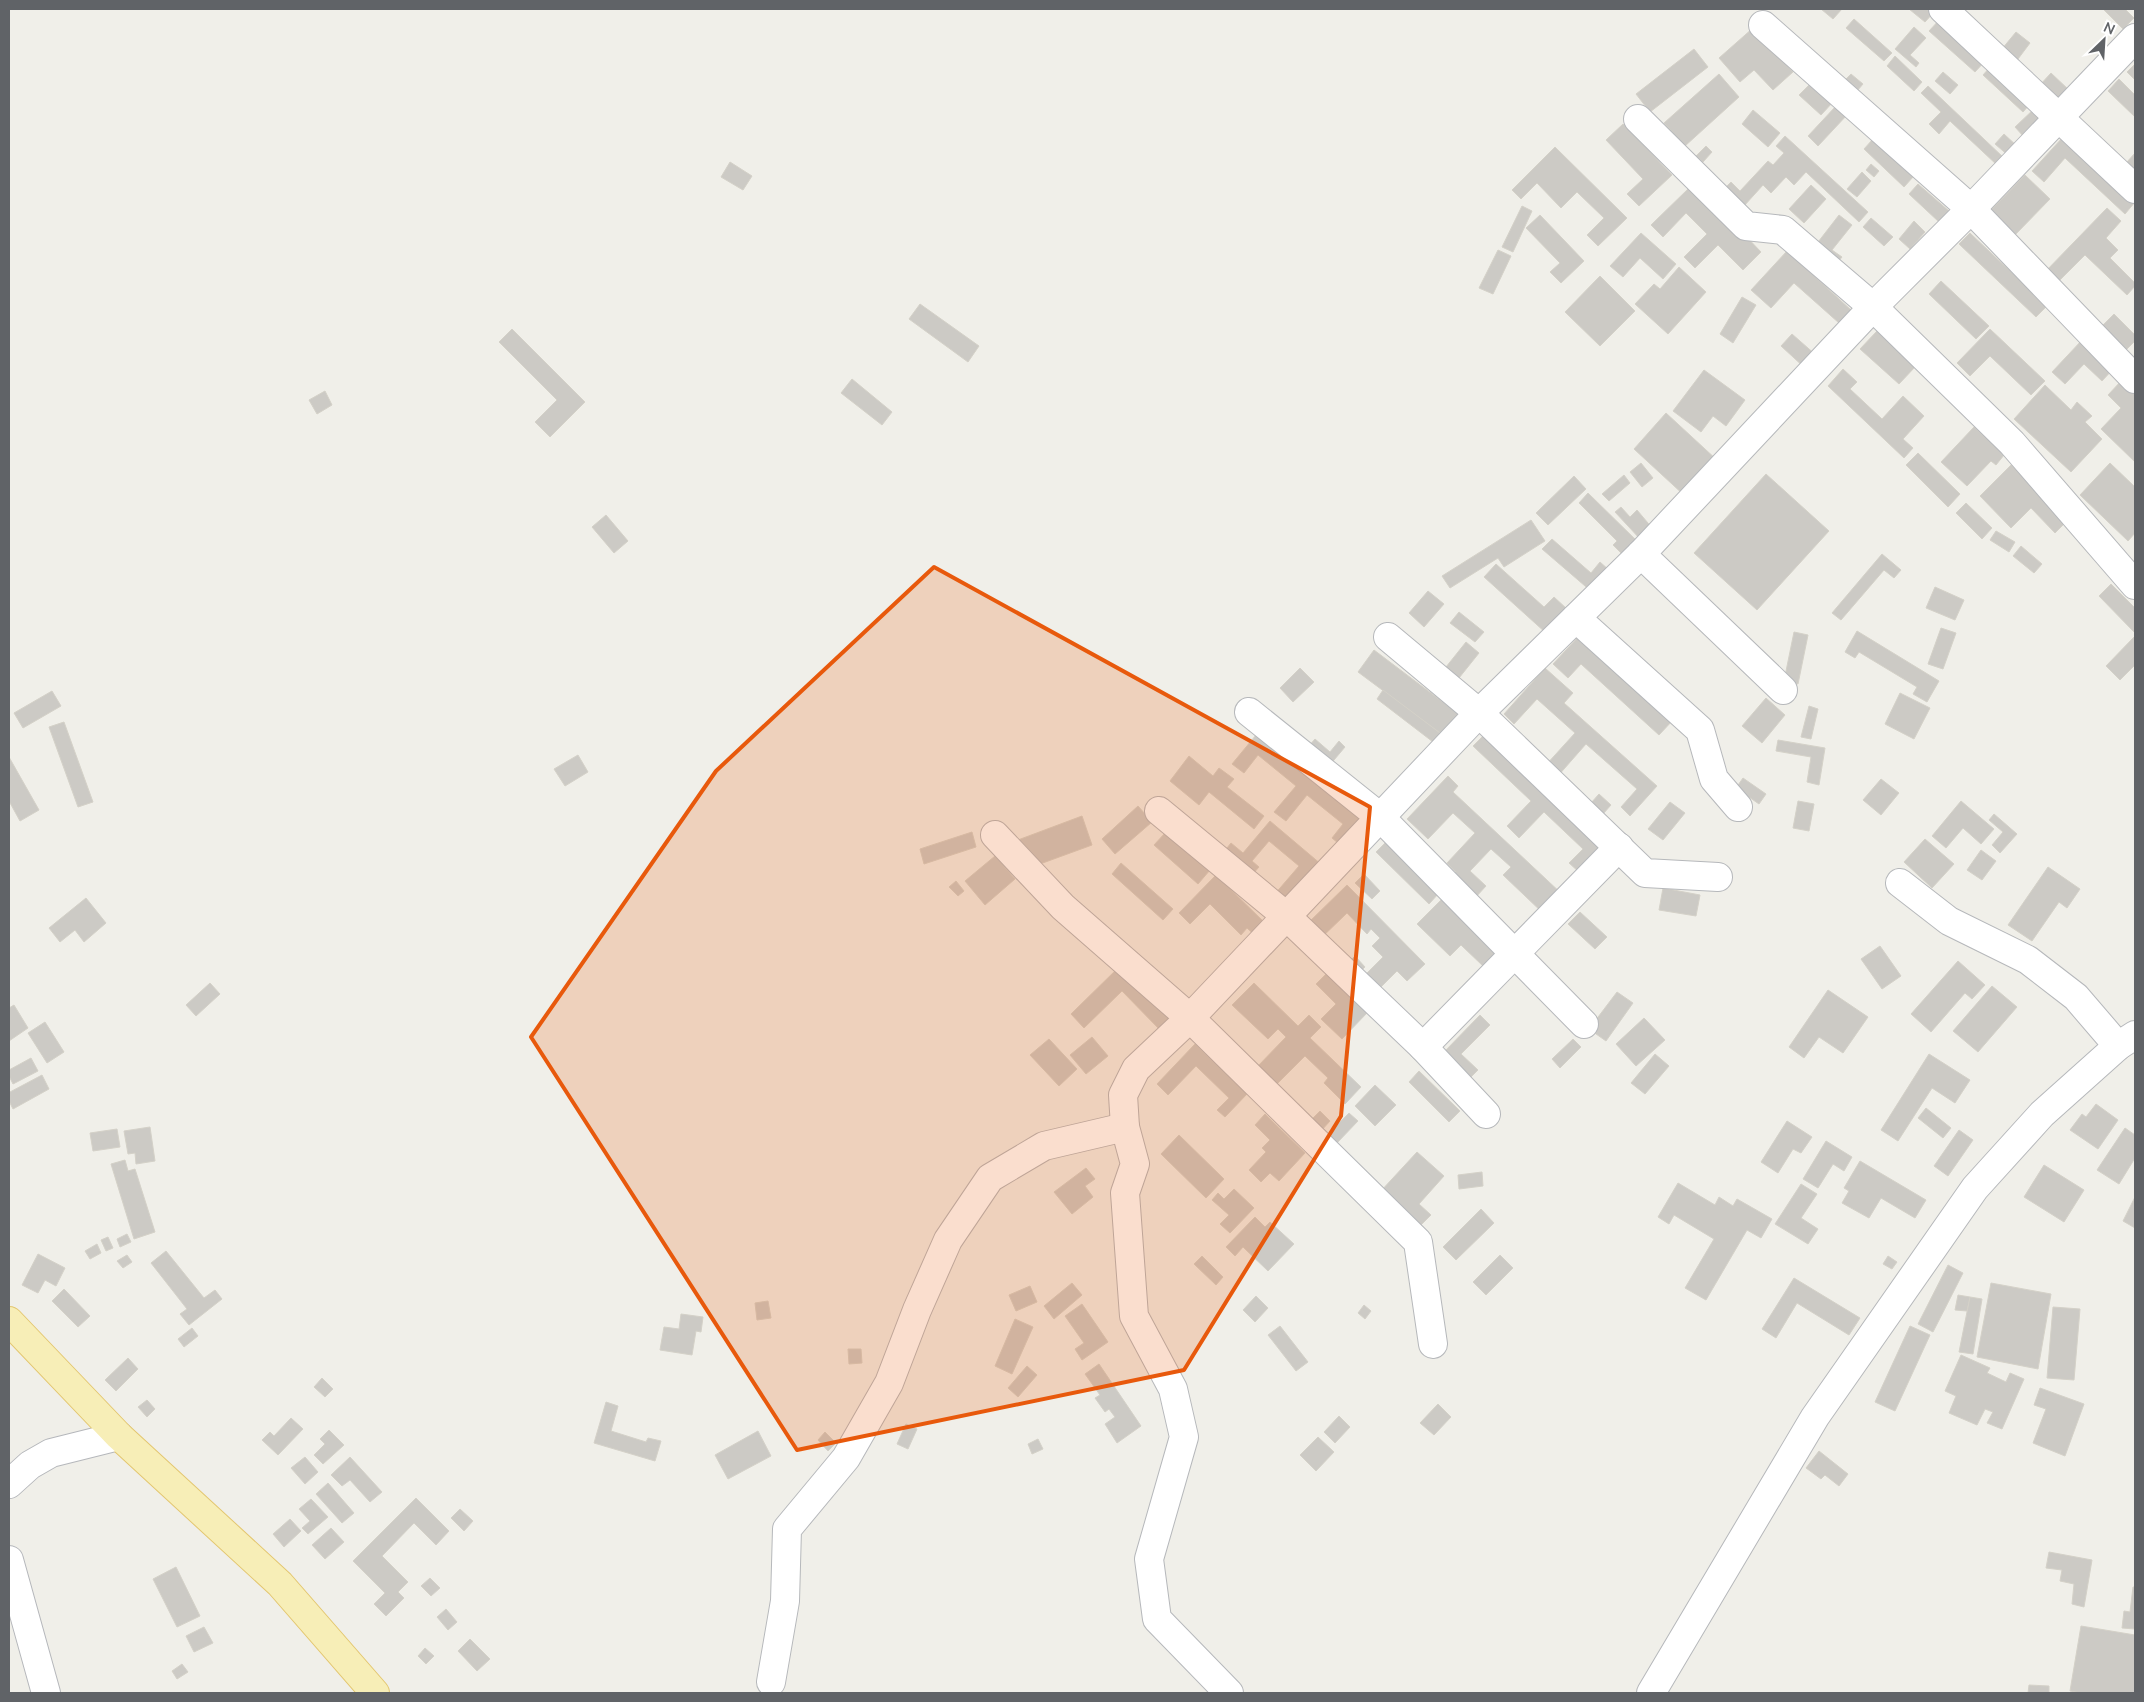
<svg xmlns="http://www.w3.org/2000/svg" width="2144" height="1702" font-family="Mulish,sans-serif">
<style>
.building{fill:#cccac5;stroke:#d4d1c8}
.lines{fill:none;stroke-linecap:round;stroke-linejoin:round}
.minor-casing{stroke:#b6b8bb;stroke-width:30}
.secondary-casing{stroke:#b5b7bb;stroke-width:30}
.primary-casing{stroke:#e3c66f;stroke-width:30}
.minor{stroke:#fff;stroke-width:28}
.secondary{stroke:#fff;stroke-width:28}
.primary{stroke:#f7eeb7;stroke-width:28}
.marked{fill:#e8590c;fill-opacity:0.2;stroke:#e8590c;stroke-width:4;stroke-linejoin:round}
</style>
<rect width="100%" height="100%" fill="#f0efe9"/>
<g class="building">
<path d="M 1821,9 L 1842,9 L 1833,19 Z"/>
<path d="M 1909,9 L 1930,9 L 1934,12 L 1925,22 Z"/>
<path d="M 2103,9 L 2125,9 L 2134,18 L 2123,29 Z"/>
<path d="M 1941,18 L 1986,60 L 1975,72 L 1929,31 Z"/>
<path d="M 1854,19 L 1892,53 L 1884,61 L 1846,28 Z"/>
<path d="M 1914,27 L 1926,38 L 1910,55 L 1919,63 L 1916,67 L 1895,49 Z"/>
<path d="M 1753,28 L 1793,72 L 1773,90 L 1754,70 L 1740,82 L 1719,58 Z"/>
<path d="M 2016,32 L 2030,43 L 2012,67 L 1997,55 Z"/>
<path d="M 1694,49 L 1708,67 L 1650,112 L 1636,94 Z"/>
<path d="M 1895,56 L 1922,82 L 1914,91 L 1887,66 Z"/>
<path d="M 2135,64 L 2135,80 L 2127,72 Z"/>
<path d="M 1991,66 L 2030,104 L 2023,112 L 1983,75 Z"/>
<path d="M 1943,72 L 1958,85 L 1950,94 L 1935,81 Z"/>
<path d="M 2051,73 L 2070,91 L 2057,104 L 2039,86 Z"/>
<path d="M 1719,74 L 1739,97 L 1685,146 L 1664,123 Z"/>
<path d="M 1851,74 L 1863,84 L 1857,91 L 1845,80 Z"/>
<path d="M 2119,79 L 2135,95 L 2135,117 L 2108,91 Z"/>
<path d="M 1812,82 L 1833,102 L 1821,115 L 1799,95 Z"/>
<path d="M 1928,86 L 2004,158 L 1997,165 L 1950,121 L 1939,134 L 1929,124 L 1941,112 L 1921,93 Z"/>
<path d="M 1836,106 L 1847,115 L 1818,146 L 1808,136 Z"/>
<path d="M 2035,108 L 2045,118 L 2024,137 L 2015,127 Z"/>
<path d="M 1753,110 L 1780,133 L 1768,147 L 1742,124 Z"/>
<path d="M 1623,124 L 1672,175 L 1639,206 L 1627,194 L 1643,179 L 1606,140 Z"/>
<path d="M 2004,134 L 2018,147 L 2010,157 L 1995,144 Z"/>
<path d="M 1785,136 L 1868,212 L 1859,222 L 1806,172 L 1794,185 L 1786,177 L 1771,193 L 1763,185 L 1744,206 L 1725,188 L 1731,182 L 1740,191 L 1768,161 L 1773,165 L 1784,153 L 1776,146 Z"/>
<path d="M 2063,137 L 2135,202 L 2125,214 L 2065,158 L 2044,182 L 2032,171 Z"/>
<path d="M 1873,139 L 1913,177 L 1904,187 L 1864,149 Z"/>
<path d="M 1706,146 L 1712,152 L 1703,162 L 1696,156 Z"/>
<path d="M 1555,147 L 1627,218 L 1598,246 L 1587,235 L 1604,218 L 1577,192 L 1561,208 L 1537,183 L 1521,199 L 1512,190 Z"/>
<path d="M 2135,153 L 2135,170 L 2127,162 Z"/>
<path d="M 730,162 L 752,176 L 743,190 L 721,177 Z"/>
<path d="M 1871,164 L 1879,171 L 1874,177 L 1866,170 Z"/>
<path d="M 1862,172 L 1871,181 L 1857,197 L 1847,189 Z"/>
<path d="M 2025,175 L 2050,199 L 2014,236 L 1989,212 Z"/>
<path d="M 1918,184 L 1949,211 L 1939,222 L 1909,194 Z"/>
<path d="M 1811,185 L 1826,199 L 1804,223 L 1789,209 Z"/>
<path d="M 1688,189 L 1736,236 L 1741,231 L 1761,252 L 1743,270 L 1718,245 L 1695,268 L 1684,257 L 1707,234 L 1686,213 L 1663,237 L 1651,225 Z"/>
<path d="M 1522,206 L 1532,211 L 1513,252 L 1502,247 Z"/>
<path d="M 2107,208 L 2121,221 L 2106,238 L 2118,250 L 2110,258 L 2135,283 L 2135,286 L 2127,295 L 2085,255 L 2055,285 L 2044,273 Z"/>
<path d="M 1540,215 L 1584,261 L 1561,283 L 1550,272 L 1560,263 L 1526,228 Z"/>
<path d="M 1839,215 L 1852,225 L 1832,250 L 1842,257 L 1837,263 L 1815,246 Z"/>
<path d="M 1871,218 L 1893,237 L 1884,246 L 1863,227 Z"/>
<path d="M 1914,221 L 1925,232 L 1910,249 L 1899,239 Z"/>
<path d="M 1641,233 L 1676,264 L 1663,279 L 1640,258 L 1623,277 L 1610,266 Z"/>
<path d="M 1970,233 L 2047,306 L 2036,317 L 1959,244 Z"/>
<path d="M 1498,250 L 1511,256 L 1493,294 L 1479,288 Z"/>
<path d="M 1787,251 L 1851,310 L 1839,323 L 1794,283 L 1771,308 L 1751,290 Z"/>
<path d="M 1679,267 L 1706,292 L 1668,334 L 1635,304 L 1654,284 L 1660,289 Z"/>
<path d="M 1600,276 L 1635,311 L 1600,346 L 1565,312 Z"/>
<path d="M 1941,281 L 1989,326 L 1976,339 L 1929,294 Z"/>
<path d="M 1742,297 L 1756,305 L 1733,343 L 1720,334 Z"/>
<path d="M 920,304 L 979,346 L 968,362 L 909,319 Z"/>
<path d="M 2114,314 L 2135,335 L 2135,341 L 2126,350 L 2102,326 Z"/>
<path d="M 512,329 L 585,402 L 550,437 L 535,422 L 557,400 L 499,342 Z"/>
<path d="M 1990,329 L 2045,381 L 2031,395 L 1990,356 L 1970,376 L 1957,363 Z"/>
<path d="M 1877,331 L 1915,367 L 1899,384 L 1860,349 Z"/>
<path d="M 1792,334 L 1817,356 L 1805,368 L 1781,346 Z"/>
<path d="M 2083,339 L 2114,368 L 2102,381 L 2084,364 L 2065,384 L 2052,372 Z"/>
<path d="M 1843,369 L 1857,382 L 1850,389 L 1882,419 L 1903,396 L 1924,416 L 1903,439 L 1913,448 L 1904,458 L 1828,386 Z"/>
<path d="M 1704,370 L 1745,400 L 1726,426 L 1713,416 L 1701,432 L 1673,411 Z"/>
<path d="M 852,379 L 892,412 L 882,425 L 841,393 Z"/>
<path d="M 2122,380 L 2135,392 L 2135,462 L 2101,429 L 2121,408 L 2108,395 Z"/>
<path d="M 2045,385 L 2071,410 L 2077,402 L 2092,416 L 2085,422 L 2102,439 L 2071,472 L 2014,419 Z"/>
<path d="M 325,391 L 332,405 L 317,414 L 309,400 Z"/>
<path d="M 1666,413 L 1718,461 L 1685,496 L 1634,449 Z"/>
<path d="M 1974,427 L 2004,455 L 1996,465 L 1991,461 L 1967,486 L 1941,462 Z"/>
<path d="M 1918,453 L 1960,494 L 1948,507 L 1906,465 Z"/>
<path d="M 1641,463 L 1653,478 L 1642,487 L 1630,472 Z"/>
<path d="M 2110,463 L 2135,487 L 2135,533 L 2128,541 L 2080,495 Z"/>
<path d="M 2011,465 L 2067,521 L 2055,533 L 2031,508 L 2011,528 L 1980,496 Z"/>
<path d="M 1766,474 L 1829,531 L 1757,610 L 1694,553 Z"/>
<path d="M 1624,475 L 1630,483 L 1609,501 L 1602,494 Z"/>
<path d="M 1574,476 L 1586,489 L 1548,525 L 1536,513 Z"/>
<path d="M 1588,493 L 1638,542 L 1624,556 L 1613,545 L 1617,541 L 1579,503 Z"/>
<path d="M 1966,503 L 1992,528 L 1982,539 L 1956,513 Z"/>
<path d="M 1621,507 L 1630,517 L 1637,510 L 1653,529 L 1641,540 L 1615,512 Z"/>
<path d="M 606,515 L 628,541 L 614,553 L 592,527 Z"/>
<path d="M 1531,520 L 1545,541 L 1504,567 L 1498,558 L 1450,588 L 1442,576 Z"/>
<path d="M 1996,531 L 2015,542 L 2009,552 L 1990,540 Z"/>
<path d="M 1552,539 L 1591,573 L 1600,562 L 1610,571 L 1592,592 L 1542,549 Z"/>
<path d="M 2021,546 L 2042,564 L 2034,573 L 2013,556 Z"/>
<path d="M 1882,554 L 1901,570 L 1894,578 L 1884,570 L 1841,620 L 1832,613 Z"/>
<path d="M 1496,564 L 1544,607 L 1554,597 L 1567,609 L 1546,633 L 1484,577 Z"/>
<path d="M 2111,584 L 2135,608 L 2135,633 L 2099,596 Z"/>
<path d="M 1935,587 L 1964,600 L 1955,620 L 1926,608 Z"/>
<path d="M 1428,591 L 1444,604 L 1424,627 L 1409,613 Z"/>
<path d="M 1459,612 L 1484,632 L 1475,642 L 1450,623 Z"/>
<path d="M 1941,628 L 1956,633 L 1943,669 L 1928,664 Z"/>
<path d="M 1857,631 L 1939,681 L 1927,702 L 1913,694 L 1917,687 L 1859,652 L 1855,658 L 1845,652 Z"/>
<path d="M 1794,632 L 1808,635 L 1798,684 L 1784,681 Z"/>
<path d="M 1580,635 L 1673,720 L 1659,735 L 1581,664 L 1568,678 L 1553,664 Z"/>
<path d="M 2135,636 L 2135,665 L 2120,680 L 2106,666 Z"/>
<path d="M 1466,642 L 1479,653 L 1455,683 L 1442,672 Z"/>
<path d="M 1374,650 L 1460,715 L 1444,736 L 1358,672 Z"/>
<path d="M 1300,668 L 1314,682 L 1293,702 L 1280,688 Z"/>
<path d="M 1545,668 L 1573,693 L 1564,703 L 1657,786 L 1630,816 L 1621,807 L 1637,789 L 1586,744 L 1557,777 L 1545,766 L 1575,733 L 1537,699 L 1514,724 L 1504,714 Z"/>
<path d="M 1383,690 L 1444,736 L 1437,745 L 1377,699 Z"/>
<path d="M 52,691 L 61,706 L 23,728 L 14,713 Z"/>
<path d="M 1900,693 L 1930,708 L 1914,739 L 1885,724 Z"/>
<path d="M 1766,698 L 1785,715 L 1762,743 L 1742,726 Z"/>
<path d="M 1809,706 L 1818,709 L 1811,739 L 1801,737 Z"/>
<path d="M 64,722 L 93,802 L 78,807 L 49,727 Z"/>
<path d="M 1256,735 L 1364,823 L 1344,848 L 1332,838 L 1343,824 L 1307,795 L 1286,821 L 1274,812 L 1296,786 L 1258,755 L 1244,773 L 1232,764 Z"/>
<path d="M 1483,736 L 1602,848 L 1579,872 L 1569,863 L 1583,849 L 1544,812 L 1519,838 L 1507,826 L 1531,801 L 1473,746 Z"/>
<path d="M 1315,739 L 1330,752 L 1339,741 L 1345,747 L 1329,766 L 1308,747 Z"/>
<path d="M 1778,740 L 1825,748 L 1819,785 L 1807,782 L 1811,757 L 1776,751 Z"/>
<path d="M 578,755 L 588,772 L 565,786 L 554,769 Z"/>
<path d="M 1189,756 L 1213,776 L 1219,768 L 1234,779 L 1227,787 L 1264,816 L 1254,829 L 1209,792 L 1199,805 L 1170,781 Z"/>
<path d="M 9,757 L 39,810 L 20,821 L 9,801 Z"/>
<path d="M 1448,776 L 1458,786 L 1453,792 L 1563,895 L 1545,915 L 1503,875 L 1511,867 L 1491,849 L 1470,871 L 1486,886 L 1475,898 L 1452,877 L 1456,872 L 1447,863 L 1475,833 L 1453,813 L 1428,839 L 1407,819 Z"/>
<path d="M 1743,778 L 1766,794 L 1759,804 L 1736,788 Z"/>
<path d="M 1881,779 L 1899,793 L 1881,815 L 1863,800 Z"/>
<path d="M 1599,794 L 1611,805 L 1603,814 L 1591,803 Z"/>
<path d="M 1798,801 L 1814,804 L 1809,831 L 1793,828 Z"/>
<path d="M 1961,801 L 1994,829 L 1981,844 L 1963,828 L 1946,848 L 1932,836 Z"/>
<path d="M 1670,802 L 1685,813 L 1663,840 L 1648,829 Z"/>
<path d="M 1138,806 L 1152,822 L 1115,854 L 1102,839 Z"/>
<path d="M 1994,814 L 2017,834 L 2000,853 L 1992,845 L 2003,832 L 1989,820 Z"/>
<path d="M 1082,816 L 1092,845 L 1029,868 L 1018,840 Z"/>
<path d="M 1270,821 L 1322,865 L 1287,906 L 1274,895 L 1299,866 L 1269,841 L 1252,861 L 1259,867 L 1251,876 L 1223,853 L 1231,843 L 1243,853 Z"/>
<path d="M 972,832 L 976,847 L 924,864 L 920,849 Z"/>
<path d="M 1166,832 L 1210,870 L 1198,884 L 1154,845 Z"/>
<path d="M 1925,839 L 1954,864 L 1932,888 L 1904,862 Z"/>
<path d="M 1387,841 L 1439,893 L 1429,904 L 1376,852 Z"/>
<path d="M 1981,850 L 1996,861 L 1982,880 L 1967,870 Z"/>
<path d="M 995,856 L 1015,879 L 985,905 L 965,881 Z"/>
<path d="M 1121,863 L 1173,909 L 1163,920 L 1112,874 Z"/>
<path d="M 2048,867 L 2080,889 L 2067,908 L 2059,902 L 2032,941 L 2008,925 Z"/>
<path d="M 1364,874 L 1380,891 L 1372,899 L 1355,883 Z"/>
<path d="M 1216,875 L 1269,927 L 1258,938 L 1247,928 L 1241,935 L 1210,904 L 1190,924 L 1179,913 Z"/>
<path d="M 956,881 L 964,891 L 958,896 L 949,887 Z"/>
<path d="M 1347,885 L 1425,964 L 1407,981 L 1397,971 L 1376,992 L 1362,978 L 1383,957 L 1372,946 L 1380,938 L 1371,929 L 1367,934 L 1347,913 L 1319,940 L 1305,926 Z"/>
<path d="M 1663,888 L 1700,895 L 1696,916 L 1659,910 Z"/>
<path d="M 1444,897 L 1498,951 L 1483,966 L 1461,945 L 1450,956 L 1417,924 Z"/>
<path d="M 86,898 L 106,923 L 84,942 L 75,930 L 60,942 L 49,928 Z"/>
<path d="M 1580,912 L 1607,937 L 1595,949 L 1568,924 Z"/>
<path d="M 1880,946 L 1901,976 L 1882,989 L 1861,959 Z"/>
<path d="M 1355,956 L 1365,967 L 1358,974 L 1347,964 Z"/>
<path d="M 1958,961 L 1985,985 L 1972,999 L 1965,993 L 1931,1032 L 1911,1014 Z"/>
<path d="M 1119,967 L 1171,1021 L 1161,1031 L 1122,991 L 1084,1028 L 1071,1014 Z"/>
<path d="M 1326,974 L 1367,1013 L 1342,1039 L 1321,1019 L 1336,1004 L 1316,984 Z"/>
<path d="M 210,983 L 220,994 L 196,1016 L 186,1005 Z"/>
<path d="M 1254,983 L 1298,1026 L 1309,1015 L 1321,1027 L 1310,1038 L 1361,1087 L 1345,1104 L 1324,1083 L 1328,1078 L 1305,1056 L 1276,1085 L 1257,1067 L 1286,1037 L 1278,1029 L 1268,1039 L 1232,1005 Z"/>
<path d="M 1992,986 L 2017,1007 L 1978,1052 L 1953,1031 Z"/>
<path d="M 1828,990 L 1868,1017 L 1843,1053 L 1819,1037 L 1804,1058 L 1789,1047 Z"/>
<path d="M 1617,992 L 1633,1003 L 1606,1041 L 1589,1029 Z"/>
<path d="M 14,1005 L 28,1028 L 9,1041 L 9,1008 Z"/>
<path d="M 1480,1015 L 1490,1025 L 1461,1054 L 1478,1070 L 1470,1078 L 1444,1052 Z"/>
<path d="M 1644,1018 L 1665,1040 L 1636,1066 L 1616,1044 Z"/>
<path d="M 45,1022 L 64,1052 L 47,1063 L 28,1033 Z"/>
<path d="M 1092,1037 L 1108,1056 L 1086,1074 L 1070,1055 Z"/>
<path d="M 1049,1039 L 1077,1069 L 1059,1086 L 1030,1055 Z"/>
<path d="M 1573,1039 L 1581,1047 L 1560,1068 L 1552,1059 Z"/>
<path d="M 1195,1044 L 1247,1094 L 1225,1117 L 1217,1110 L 1229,1098 L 1196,1066 L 1168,1095 L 1157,1084 Z"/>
<path d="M 1655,1054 L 1669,1066 L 1645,1094 L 1631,1083 Z"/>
<path d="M 1929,1054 L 1970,1080 L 1955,1103 L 1932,1088 L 1898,1141 L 1881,1130 Z"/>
<path d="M 31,1058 L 38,1071 L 13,1084 L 9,1076 L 9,1070 Z"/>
<path d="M 1419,1071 L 1460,1111 L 1449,1122 L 1409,1082 Z"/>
<path d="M 42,1075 L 49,1089 L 13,1109 L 9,1101 L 9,1090 L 10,1092 Z"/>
<path d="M 1375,1085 L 1396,1105 L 1375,1126 L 1355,1106 Z"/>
<path d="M 2096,1104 L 2118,1120 L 2098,1149 L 2070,1130 L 2082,1114 L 2086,1117 Z"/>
<path d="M 1926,1108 L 1951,1128 L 1943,1138 L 1918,1118 Z"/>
<path d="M 1320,1111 L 1330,1121 L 1320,1132 L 1309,1122 Z"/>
<path d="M 1349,1113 L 1358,1121 L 1336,1144 L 1327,1135 Z"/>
<path d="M 1265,1114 L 1305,1153 L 1279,1181 L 1270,1173 L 1261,1182 L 1249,1170 L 1266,1152 L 1262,1148 L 1270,1140 L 1255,1125 Z"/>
<path d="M 1787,1121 L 1812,1137 L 1801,1153 L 1793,1149 L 1778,1173 L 1761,1162 Z"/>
<path d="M 150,1127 L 155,1161 L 136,1164 L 135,1153 L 128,1154 L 124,1131 Z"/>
<path d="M 2125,1128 L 2135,1135 L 2135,1158 L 2119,1184 L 2097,1170 Z"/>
<path d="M 117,1129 L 120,1147 L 93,1151 L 90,1133 Z"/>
<path d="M 1959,1130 L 1973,1140 L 1948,1176 L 1934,1166 Z"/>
<path d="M 1179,1135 L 1224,1179 L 1206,1198 L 1161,1154 Z"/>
<path d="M 1826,1141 L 1852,1157 L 1844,1171 L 1833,1164 L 1818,1188 L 1803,1179 Z"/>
<path d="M 1417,1152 L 1444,1176 L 1419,1204 L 1431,1215 L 1419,1227 L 1380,1192 Z"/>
<path d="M 125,1160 L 128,1171 L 135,1169 L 155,1232 L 134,1239 L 111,1164 Z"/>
<path d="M 1860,1161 L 1926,1200 L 1915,1218 L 1881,1198 L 1869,1218 L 1842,1203 L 1849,1191 L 1844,1188 Z"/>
<path d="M 2044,1165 L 2084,1190 L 2064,1222 L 2024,1197 Z"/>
<path d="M 1086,1168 L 1095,1179 L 1085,1186 L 1093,1197 L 1072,1214 L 1054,1192 Z"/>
<path d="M 1482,1172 L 1483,1186 L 1459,1189 L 1458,1175 Z"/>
<path d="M 1678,1183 L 1715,1205 L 1719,1197 L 1733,1206 L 1737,1199 L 1772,1219 L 1761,1238 L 1747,1230 L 1706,1300 L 1685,1288 L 1714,1239 L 1674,1215 L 1669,1224 L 1658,1217 Z"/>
<path d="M 1801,1184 L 1817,1194 L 1801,1218 L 1818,1229 L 1808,1244 L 1775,1224 Z"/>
<path d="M 1234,1189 L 1254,1208 L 1230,1233 L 1220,1224 L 1229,1215 L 1212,1200 L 1218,1193 L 1224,1199 Z"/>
<path d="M 2135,1197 L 2135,1228 L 2123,1221 Z"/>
<path d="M 1481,1209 L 1494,1223 L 1456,1260 L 1443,1247 Z"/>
<path d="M 1255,1217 L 1265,1227 L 1270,1222 L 1294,1244 L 1268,1271 L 1243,1247 L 1235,1256 L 1226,1247 Z"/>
<path d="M 127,1234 L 131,1242 L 120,1247 L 117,1239 Z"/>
<path d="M 108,1237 L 113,1248 L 106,1251 L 101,1240 Z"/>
<path d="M 97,1244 L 101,1253 L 90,1259 L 85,1251 Z"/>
<path d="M 166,1251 L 204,1298 L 215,1290 L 222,1299 L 189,1325 L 180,1314 L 187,1309 L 151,1263 Z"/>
<path d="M 38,1254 L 65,1268 L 56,1286 L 45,1280 L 38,1293 L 22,1285 Z"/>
<path d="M 127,1255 L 132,1262 L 123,1268 L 117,1261 Z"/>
<path d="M 1500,1255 L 1513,1268 L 1486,1295 L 1473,1282 Z"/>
<path d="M 1202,1256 L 1223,1277 L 1216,1285 L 1194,1264 Z"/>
<path d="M 1888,1256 L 1897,1262 L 1892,1269 L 1883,1264 Z"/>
<path d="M 1948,1265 L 1963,1273 L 1933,1332 L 1918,1324 Z"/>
<path d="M 1794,1278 L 1860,1318 L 1849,1335 L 1797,1303 L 1776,1338 L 1762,1329 Z"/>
<path d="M 1072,1283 L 1082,1295 L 1054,1319 L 1044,1306 Z"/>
<path d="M 1991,1283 L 2051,1294 L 2038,1369 L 1977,1357 Z"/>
<path d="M 1030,1286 L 1037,1302 L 1016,1311 L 1009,1295 Z"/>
<path d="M 64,1289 L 90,1316 L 78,1327 L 52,1301 Z"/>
<path d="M 1958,1295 L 1970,1297 L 1967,1311 L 1955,1310 Z"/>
<path d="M 1256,1296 L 1268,1308 L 1255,1322 L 1243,1310 Z"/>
<path d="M 1970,1297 L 1982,1299 L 1973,1354 L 1959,1352 Z"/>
<path d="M 768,1301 L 771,1318 L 757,1320 L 755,1303 Z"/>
<path d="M 1082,1304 L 1108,1342 L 1082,1360 L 1075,1349 L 1084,1343 L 1065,1316 Z"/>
<path d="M 1364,1305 L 1371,1311 L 1365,1319 L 1358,1313 Z"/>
<path d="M 2053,1307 L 2080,1309 L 2074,1380 L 2047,1378 Z"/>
<path d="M 681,1314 L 703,1317 L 701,1332 L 696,1331 L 692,1355 L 660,1350 L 664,1327 L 679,1329 Z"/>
<path d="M 1015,1319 L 1033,1327 L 1012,1374 L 995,1366 Z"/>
<path d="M 1280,1326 L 1308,1362 L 1296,1371 L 1268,1335 Z"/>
<path d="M 1910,1326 L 1930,1335 L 1895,1411 L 1875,1402 Z"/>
<path d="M 192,1328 L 198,1336 L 184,1347 L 178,1339 Z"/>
<path d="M 848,1349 L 861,1349 L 862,1363 L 849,1364 Z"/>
<path d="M 1961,1355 L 1990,1368 L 1987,1373 L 2006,1382 L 2010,1373 L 2024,1379 L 2002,1429 L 1987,1423 L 1993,1412 L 1985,1409 L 1977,1425 L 1949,1413 L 1956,1396 L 1945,1391 Z"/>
<path d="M 128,1358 L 138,1369 L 116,1391 L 105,1380 Z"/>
<path d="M 1099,1364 L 1141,1426 L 1117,1443 L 1105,1424 L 1115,1417 L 1109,1409 L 1105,1412 L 1095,1398 L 1100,1395 L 1085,1374 Z"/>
<path d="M 1027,1366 L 1037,1375 L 1018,1397 L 1008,1388 Z"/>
<path d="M 322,1378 L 333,1389 L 325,1397 L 314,1387 Z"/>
<path d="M 2040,1388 L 2084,1404 L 2065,1456 L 2033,1443 L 2046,1409 L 2034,1405 Z"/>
<path d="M 147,1400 L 155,1409 L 147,1417 L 138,1407 Z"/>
<path d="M 606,1402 L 618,1406 L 611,1431 L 646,1442 L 648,1438 L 661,1441 L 655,1461 L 594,1443 Z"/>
<path d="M 1438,1404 L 1451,1417 L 1434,1435 L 1420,1423 Z"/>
<path d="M 1339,1416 L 1350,1427 L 1335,1443 L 1324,1432 Z"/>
<path d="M 291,1418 L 303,1429 L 278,1455 L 262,1440 L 270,1432 L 274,1436 Z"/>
<path d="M 906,1424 L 917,1429 L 908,1449 L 897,1444 Z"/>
<path d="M 329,1430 L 344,1445 L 323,1464 L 314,1455 L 325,1444 L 320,1439 Z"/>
<path d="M 758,1431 L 771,1456 L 728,1479 L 715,1455 Z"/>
<path d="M 825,1432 L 836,1443 L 828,1451 L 818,1440 Z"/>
<path d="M 1318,1437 L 1334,1452 L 1316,1471 L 1300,1455 Z"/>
<path d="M 1038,1439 L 1043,1449 L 1032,1454 L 1028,1444 Z"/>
<path d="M 1819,1451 L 1848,1474 L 1839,1486 L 1825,1475 L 1821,1479 L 1806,1468 Z"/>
<path d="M 305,1457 L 318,1472 L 305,1484 L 291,1468 Z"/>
<path d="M 350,1457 L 382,1492 L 370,1502 L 350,1480 L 342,1486 L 331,1475 Z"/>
<path d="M 328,1483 L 354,1513 L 342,1523 L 316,1494 Z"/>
<path d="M 416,1498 L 449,1531 L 436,1545 L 414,1523 L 382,1556 L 408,1582 L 398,1592 L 404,1598 L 386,1616 L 374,1604 L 385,1593 L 353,1561 Z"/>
<path d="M 311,1499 L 328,1517 L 308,1534 L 302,1528 L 310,1521 L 299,1509 Z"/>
<path d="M 460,1509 L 473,1521 L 464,1531 L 451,1518 Z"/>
<path d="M 290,1519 L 301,1531 L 284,1547 L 273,1534 Z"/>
<path d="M 331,1528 L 344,1542 L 325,1559 L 312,1545 Z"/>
<path d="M 2049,1552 L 2092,1560 L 2084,1607 L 2072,1604 L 2074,1584 L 2060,1581 L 2062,1570 L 2046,1568 Z"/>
<path d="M 176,1567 L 200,1616 L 177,1627 L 153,1579 Z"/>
<path d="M 430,1578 L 440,1588 L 431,1596 L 421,1586 Z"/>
<path d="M 2133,1587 L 2135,1587 L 2135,1629 L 2122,1628 L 2124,1611 L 2130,1612 Z"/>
<path d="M 446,1609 L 457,1622 L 448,1630 L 437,1617 Z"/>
<path d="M 2081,1626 L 2135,1635 L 2135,1693 L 2081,1693 L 2070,1691 Z"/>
<path d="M 204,1627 L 213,1643 L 194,1652 L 186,1636 Z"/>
<path d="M 470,1639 L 490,1659 L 477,1671 L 458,1651 Z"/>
<path d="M 425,1648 L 434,1656 L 426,1664 L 418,1656 Z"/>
<path d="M 182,1664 L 188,1672 L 177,1679 L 172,1671 Z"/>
<path d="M 2029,1685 L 2049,1686 L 2049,1693 L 2028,1693 Z"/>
</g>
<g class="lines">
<defs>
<g id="minor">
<path d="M 1943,9 L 2135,189"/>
<path d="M 1763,25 L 1971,209 L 2135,379"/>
<path d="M 1638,119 L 1746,226 L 1783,230 L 1873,307 L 2012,443 L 2135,585"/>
<path d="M 1641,554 L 1783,690"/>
<path d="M 1576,618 L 1700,730 L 1714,779 L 1738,807"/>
<path d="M 1388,637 L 1479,713 L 1645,873 L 1718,877"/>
<path d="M 1249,712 L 1380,817 L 1584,1024"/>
<path d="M 1159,811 L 1285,915 L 1423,1047 L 1486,1114"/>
<path d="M 995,835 L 1063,907 L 1190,1018 L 1418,1242 L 1433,1344"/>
<path d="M 1900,883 L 1949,921 L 2028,960 L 2076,997 L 2118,1046"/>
<path d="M 1423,1047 L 1619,847"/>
<path d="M 771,1682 L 785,1601 L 787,1529 L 846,1458 L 889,1383 L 917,1310 L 948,1240 L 990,1178 L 1044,1146 L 1125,1127"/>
<path d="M 1229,1693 L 1157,1619 L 1149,1559 L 1184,1437 L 1173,1389 L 1134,1316 L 1125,1193 L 1135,1164 L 1125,1127 L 1123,1095 L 1136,1069 L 1190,1018 L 1479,713 L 1641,554 L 1873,307 L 1971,209 L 2135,38"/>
<path d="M 1651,1693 L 1815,1417 L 1975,1188 L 2042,1114 L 2118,1046 L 2135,1035"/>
</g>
<g id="secondary">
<path d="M 9,1484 L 30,1465 L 51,1453 L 119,1436"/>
<path d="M 9,1560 L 46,1693"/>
</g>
<path id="primary" d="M 9,1321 L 119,1436 L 280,1584 L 375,1693"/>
</defs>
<use href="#minor" class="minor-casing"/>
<use href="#secondary" class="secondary-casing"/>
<use href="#primary" class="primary-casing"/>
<use href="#minor" class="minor"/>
<use href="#secondary" class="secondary"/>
<use href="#primary" class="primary"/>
</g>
<path class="marked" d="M 934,567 L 1370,807 L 1341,1116 L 1184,1370 L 797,1450 L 531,1037 L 716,771 Z"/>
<rect width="2144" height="1702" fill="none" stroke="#606367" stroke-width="20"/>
<g transform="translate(2104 40) rotate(25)" stroke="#ffffff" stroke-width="4" paint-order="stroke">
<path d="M0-4L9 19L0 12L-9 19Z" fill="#606367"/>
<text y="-8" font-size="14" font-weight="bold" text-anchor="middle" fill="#606367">N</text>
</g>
</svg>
